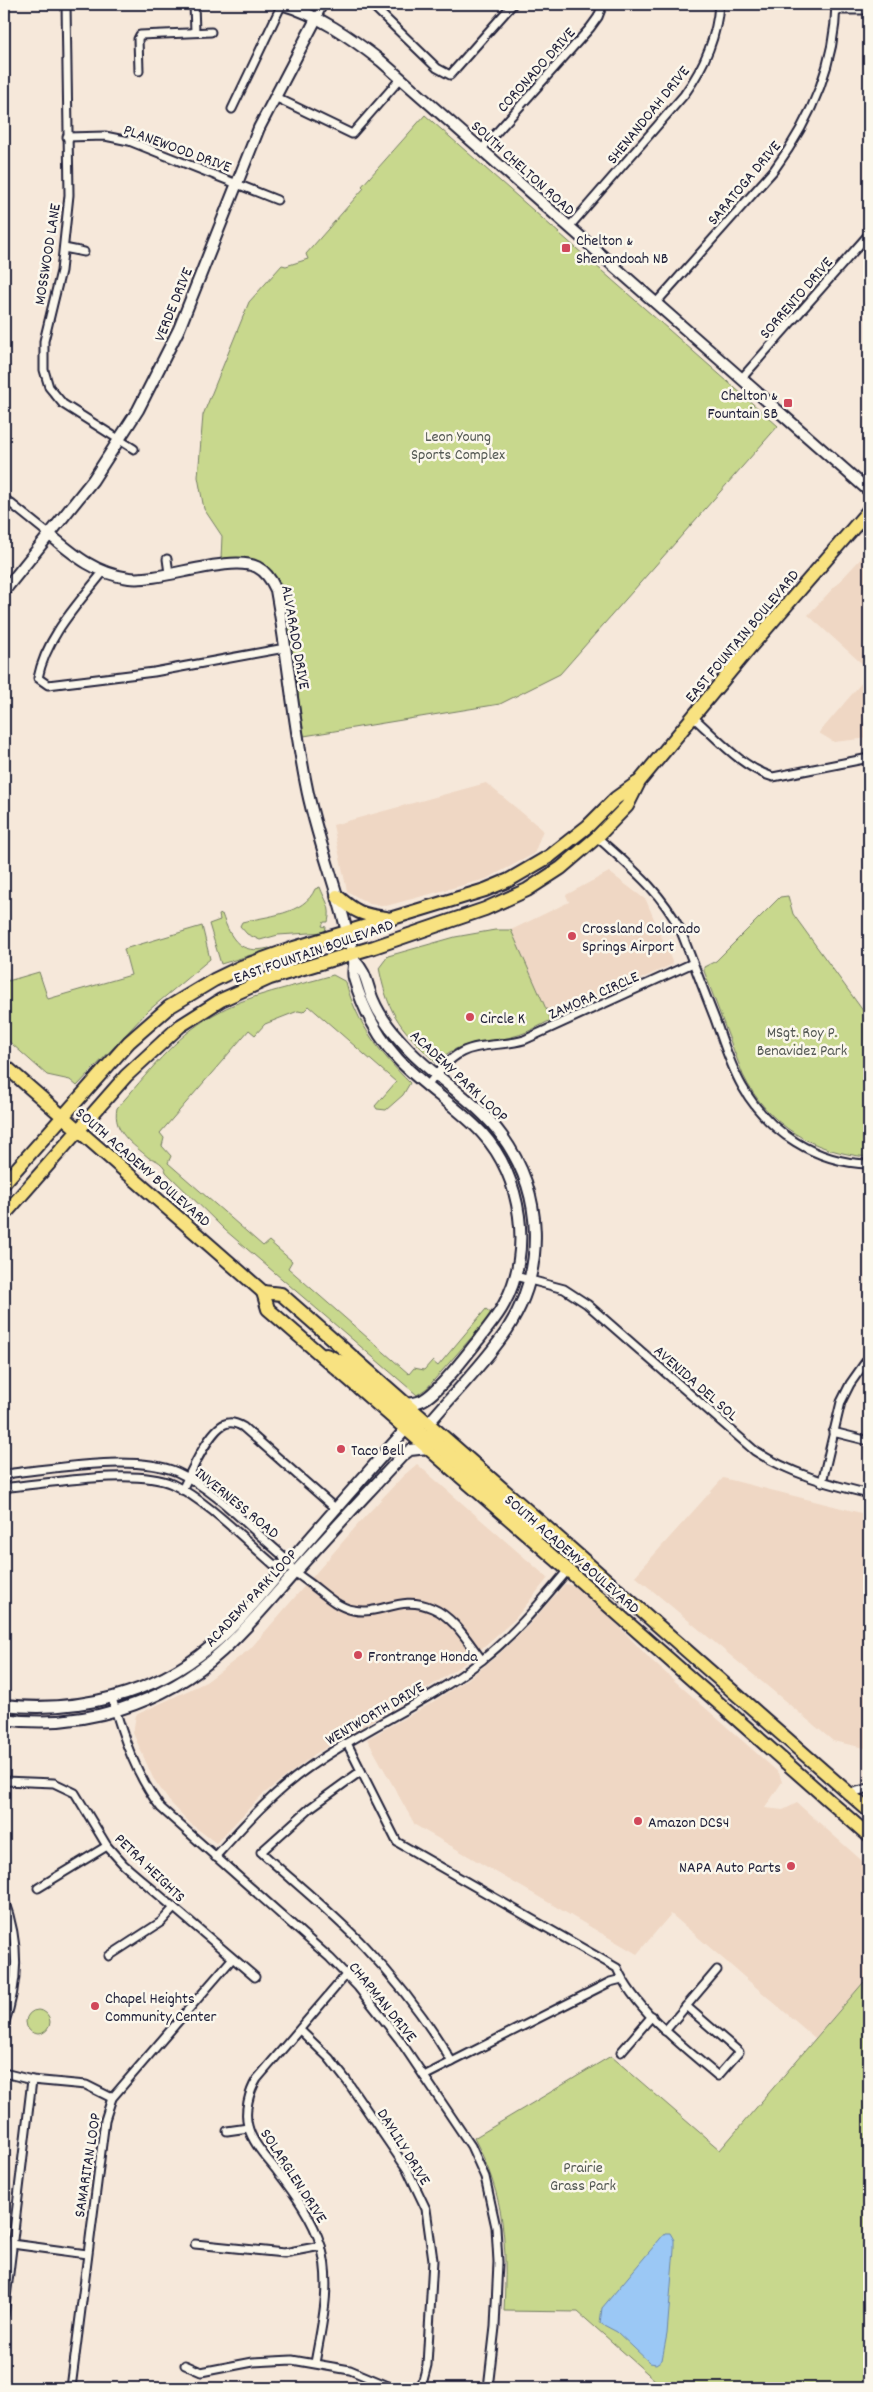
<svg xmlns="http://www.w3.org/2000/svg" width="873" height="2392" font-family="Dekko,sans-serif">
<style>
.built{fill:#efd7c4}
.green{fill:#c8d88d;stroke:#757d64}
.water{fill:#9bc8f5;stroke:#6b86ab}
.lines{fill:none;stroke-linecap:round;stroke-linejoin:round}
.street-casing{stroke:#22223b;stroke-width:11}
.secondary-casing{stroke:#22223b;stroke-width:14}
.highway-casing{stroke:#22223b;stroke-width:16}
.street{stroke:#fbf7ec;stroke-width:7}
.secondary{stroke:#fbf7ec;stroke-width:10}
.highway{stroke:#f8e281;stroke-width:12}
.poi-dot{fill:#d1495b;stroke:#fbf7ec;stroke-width:2}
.labels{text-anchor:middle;stroke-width:5;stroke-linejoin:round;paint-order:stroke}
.street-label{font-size:16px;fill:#22223b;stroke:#fbf7ec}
.poi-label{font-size:16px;fill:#22223b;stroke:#fbf7ec;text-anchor:start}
.park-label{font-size:16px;fill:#545954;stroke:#fbf7ec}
</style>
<rect width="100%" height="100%" fill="#f6e8da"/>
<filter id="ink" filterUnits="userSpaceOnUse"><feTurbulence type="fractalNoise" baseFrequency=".02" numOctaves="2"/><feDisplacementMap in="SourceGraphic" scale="10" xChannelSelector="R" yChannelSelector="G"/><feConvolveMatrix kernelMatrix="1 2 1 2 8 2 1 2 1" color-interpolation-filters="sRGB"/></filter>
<g filter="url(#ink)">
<g class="built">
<path d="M 869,550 L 869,670 L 808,615 Z"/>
<path d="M 869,674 L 869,738 L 834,742 L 819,733 Z"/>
<path d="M 486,783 L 543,830 L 534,854 L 486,879 L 386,906 L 369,904 L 347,891 L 333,825 Z"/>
<path d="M 609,872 L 646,900 L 673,964 L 551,1020 L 511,930 L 569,902 L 566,895 Z"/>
<path d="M 417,1464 L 548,1578 L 514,1620 L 466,1662 L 434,1684 L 315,1754 L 261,1796 L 216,1843 L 191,1824 L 169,1801 L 153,1778 L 133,1733 L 136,1715 L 206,1682 L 250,1649 L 360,1522 L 403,1476 Z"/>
<path d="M 723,1478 L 869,1515 L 869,1749 L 833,1741 L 635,1576 Z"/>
<path d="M 565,1584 L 576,1586 L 607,1614 L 651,1660 L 779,1773 L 782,1782 L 765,1808 L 783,1810 L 797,1803 L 869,1867 L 869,1976 L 815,2038 L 671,1914 L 637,1954 L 415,1825 L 367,1739 L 428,1705 L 468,1679 L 497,1656 L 530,1624 Z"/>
</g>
<g class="green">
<path d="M 425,115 L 778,426 L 560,674 L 500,704 L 304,736 L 282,587 C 270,561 248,555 221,559 L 222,536 L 204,509 L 198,477 L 203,415 L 249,302 L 282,265 L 286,266 L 308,259 L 306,254 L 364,188 L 362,186 Z"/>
<path d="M 320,887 C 325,901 332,906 328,922 L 324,922 L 322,926 L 326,927 L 325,932 L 278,935 L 260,940 L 247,934 L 240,926 L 242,922 C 266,916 304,915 315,889 Z"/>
<path d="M 788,896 L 793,914 L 869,1019 L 869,1157 C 815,1153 768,1126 743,1075 L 704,971 L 704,967 L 716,961 L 780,897 Z"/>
<path d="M 222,914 C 231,940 240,955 269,948 L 271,949 L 221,964 L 209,924 L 220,920 L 219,915 Z"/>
<path d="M 202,926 L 210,959 L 148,1011 L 77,1086 L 70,1080 L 47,1075 L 4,1037 L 4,973 L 8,981 L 39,972 L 48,999 L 131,975 L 124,949 Z"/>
<path d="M 495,930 L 511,930 L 551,1020 C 539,1026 527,1033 515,1036 C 484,1045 461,1038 436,1063 C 402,1029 389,1018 379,968 L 388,956 L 455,937 Z"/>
<path d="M 333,975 L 346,982 C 356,1023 381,1054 410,1083 L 403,1095 L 386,1110 L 377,1109 L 375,1106 L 396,1082 L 309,1006 L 303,1012 L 298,1011 L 265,1024 L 255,1035 L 249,1030 L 160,1133 L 164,1138 L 162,1146 L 171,1156 L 168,1163 L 263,1246 L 269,1241 L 292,1261 L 288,1268 L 409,1374 L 414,1368 L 424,1370 L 432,1361 L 438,1366 L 486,1309 L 492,1314 L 427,1388 L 417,1395 L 225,1230 L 166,1172 C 165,1165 156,1159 149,1158 C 133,1144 112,1132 117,1108 C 147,1075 174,1037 213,1015 C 248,994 294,987 333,975 Z"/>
<path d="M 869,1976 L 869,2388 L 664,2388 L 578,2312 L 504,2311 C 507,2244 506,2199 474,2138 L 611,2056 L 720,2150 Z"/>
<circle cx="38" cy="2022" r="12"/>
</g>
<path class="water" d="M 665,2233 L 670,2233 L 674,2240 L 674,2249 L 667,2334 L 662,2360 L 656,2364 L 650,2363 L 617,2332 L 600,2323 L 602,2308 Z"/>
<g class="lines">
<defs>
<g id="street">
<path d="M 66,4 L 69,195 L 61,271 L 44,341 L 44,370 L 49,387 L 63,404 L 134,449"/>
<path d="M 194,4 L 195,32"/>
<path d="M 371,4 L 437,68 L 450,75 L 513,4"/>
<path d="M 836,10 L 869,10"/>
<path d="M 317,17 L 323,4"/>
<path d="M 139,71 L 138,39 L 140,35 L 211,32"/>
<path d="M 275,97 L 352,134 L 401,78"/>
<path d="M 232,109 L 282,4"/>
<path d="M 67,137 L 105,136 L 129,141 L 277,200"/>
<path d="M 481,150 L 590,28 L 598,17 L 603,4"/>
<path d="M 569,227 L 684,95 C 704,67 717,38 719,4"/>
<path d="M 64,248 L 84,252"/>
<path d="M 655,304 L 774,170 C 810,121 835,65 836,4"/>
<path d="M 741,379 L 869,234"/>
<path d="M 4,498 L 50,535"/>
<path d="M 167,559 L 169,573"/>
<path d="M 103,572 C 78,604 46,637 38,678 L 48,685 L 154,672 L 285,648"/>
<path d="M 693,717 C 718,739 741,767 773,777 L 869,758"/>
<path d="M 597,837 C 630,867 659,889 680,929 C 692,959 703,989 715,1019 C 723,1041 730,1065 742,1086 C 768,1132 816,1163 869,1164"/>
<path d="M 428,1085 C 437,1073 448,1059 462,1052 C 480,1043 504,1046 524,1040 L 693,963"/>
<path d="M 515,1276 L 564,1289 L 587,1304 L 755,1451 C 791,1474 829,1484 869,1494"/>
<path d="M 833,1432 L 869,1441"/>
<path d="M 4,1476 L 13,1473 C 59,1468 134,1454 177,1472 C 213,1488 251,1529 282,1555 C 288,1569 299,1575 311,1584 C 324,1594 337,1607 353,1610 C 381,1616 400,1594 432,1608 C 454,1617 468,1642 482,1660"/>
<path d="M 822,1482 L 841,1402 L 850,1384 L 869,1357"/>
<path d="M 4,1490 L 10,1487 C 52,1483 135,1468 172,1484 C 206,1500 244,1539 273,1564 L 286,1565"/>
<path d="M 182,1490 C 190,1474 209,1430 225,1424 C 231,1421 238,1424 243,1427 L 336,1509"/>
<path d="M 112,1698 C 123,1738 136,1775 161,1808 L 330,1958 L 358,1987 L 399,2039 L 471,2146 L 485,2177 L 496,2227 L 498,2262 L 495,2327 L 488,2388"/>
<path d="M 347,1743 L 397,1842 L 617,1968 C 635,2010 684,2047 718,2076 L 739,2052 L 686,2006"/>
<path d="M 361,1771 L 310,1808 L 261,1852 C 295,1883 333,1913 365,1947 C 398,1982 427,2020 452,2062"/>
<path d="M 4,1781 L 54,1783 L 75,1793 L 107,1846 L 124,1865 L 255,1977"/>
<path d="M 850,1793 L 869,1788"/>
<path d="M 215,1857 C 244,1825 272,1793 308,1768 C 363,1728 428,1703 482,1660 C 515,1634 541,1602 568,1570"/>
<path d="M 38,1888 L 107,1846"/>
<path d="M 4,1900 C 20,1943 19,1982 4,2025"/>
<path d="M 109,1956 L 161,1922 L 174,1908"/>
<path d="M 300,2030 L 329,2058 L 347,2081 L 407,2169 L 426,2209 L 433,2260 L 427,2365 L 421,2388"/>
<path d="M 665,2031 L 717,1970"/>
<path d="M 621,2052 L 652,2016"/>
<path d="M 4,2073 L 32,2080 L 86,2085 L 112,2098"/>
<path d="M 424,2076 L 610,1982 L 622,1979"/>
<path d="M 227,2131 L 248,2128"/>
<path d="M 12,2244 L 87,2254"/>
<path d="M 195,2244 L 284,2253 L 321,2246"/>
<path d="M 4,2315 L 32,2080"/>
<path d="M 315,2363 C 322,2324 332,2285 321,2246 C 313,2219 294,2193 277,2171 C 267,2158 252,2143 248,2126 C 244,2111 249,2092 257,2079 L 346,1975"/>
<path d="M 185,2365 L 201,2372 L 253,2362 L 292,2360 L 350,2370 L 393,2388"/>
<path d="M 71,2388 L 105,2120 L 112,2098 L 232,1959"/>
</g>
<g id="secondary">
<path d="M 281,4 C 319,15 350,37 381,61 L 869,491"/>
<path d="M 50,535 C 74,555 96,574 129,578 C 161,582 229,554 257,567 C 267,572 272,581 276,590 C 288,655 293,720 306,784 C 315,832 333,877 345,924 C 348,935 353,948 354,960 C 355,966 352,972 354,978 C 363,1009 377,1036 398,1059 C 424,1087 457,1106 482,1133 C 522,1177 533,1252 504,1304 C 498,1316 488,1327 480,1338 C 468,1353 439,1392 423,1400 C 418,1403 412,1403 405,1404"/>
<path d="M 4,591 L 93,480 L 138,410 L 179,329 L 259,128 L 317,17"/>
<path d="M 354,960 C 367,973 366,983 373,1000 C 381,1019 394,1034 408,1049 C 437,1080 477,1101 502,1136 C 544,1194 546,1270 507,1330 C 485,1363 454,1393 429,1423"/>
<path d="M 4,1705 C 77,1713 153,1695 210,1647 C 241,1622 266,1588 293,1558 C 330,1515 368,1472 405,1430"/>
<path d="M 4,1719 C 82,1730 164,1704 222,1651 C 249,1627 272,1598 296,1571 C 331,1532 367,1494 402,1456 L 410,1450 L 428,1448"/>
</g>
<g id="highway">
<path d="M 337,896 C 355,912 362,915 386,918"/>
<path d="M 4,1065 L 263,1292 L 281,1294 L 869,1811"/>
<path d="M 4,1183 L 129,1042 L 169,1007 L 214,980 L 241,967 L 294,948 L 485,890 L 509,880 L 550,856 L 588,826 L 616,798 L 637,783"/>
<path d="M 4,1215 L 126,1076 L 180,1026 L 221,1000 L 270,978 L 374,947 L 485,909 L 527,890 L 561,868 L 597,837 L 627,806 L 639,782 L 752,645 L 869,510"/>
<path d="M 263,1292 L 268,1309 L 568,1570 L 869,1836"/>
<path d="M 326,1355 L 342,1362 L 407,1418 L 413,1421 L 428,1423"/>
<path d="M 409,1430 L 419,1432 L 430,1438 L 540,1532"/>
</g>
</defs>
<use href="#street" class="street-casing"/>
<use href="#secondary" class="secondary-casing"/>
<use href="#highway" class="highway-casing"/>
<use href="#street" class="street"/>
<use href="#secondary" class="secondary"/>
<use href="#highway" class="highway"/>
</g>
</g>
<g class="poi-dot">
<rect x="561" y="243" width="10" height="10" rx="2.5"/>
<rect x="783" y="398" width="10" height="10" rx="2.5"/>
<circle cx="572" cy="936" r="5"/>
<circle cx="470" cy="1017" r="5"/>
<circle cx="341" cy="1449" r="5"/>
<circle cx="358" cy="1655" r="5"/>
<circle cx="638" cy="1821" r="5"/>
<circle cx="791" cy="1866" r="5"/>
<circle cx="95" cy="2006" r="5"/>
</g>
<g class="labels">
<g class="street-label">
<text transform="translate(535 69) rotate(-48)" y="6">CORONADO DRIVE</text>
<text transform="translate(647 114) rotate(-51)" y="6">SHENANDOAH DRIVE</text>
<text transform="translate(178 147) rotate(20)" y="6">PLANEWOOD DRIVE</text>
<text transform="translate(524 167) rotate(42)" y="6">SOUTH CHELTON ROAD</text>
<text transform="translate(743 182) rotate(-50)" y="6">SARATOGA DRIVE</text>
<text transform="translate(46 254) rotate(-81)" y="6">MOSSWOOD LANE</text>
<text transform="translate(795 297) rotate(-49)" y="6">SORRENTO DRIVE</text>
<text transform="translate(172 304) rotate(-68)" y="6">VERDE DRIVE</text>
<text transform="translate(741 635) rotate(-50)" y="6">EAST FOUNTAIN BOULEVARD</text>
<text transform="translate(297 637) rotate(80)" y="6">ALVARADO DRIVE</text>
<text transform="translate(313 950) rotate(-19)" y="6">EAST FOUNTAIN BOULEVARD</text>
<text transform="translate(593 994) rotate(-24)" y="6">ZAMORA CIRCLE</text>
<text transform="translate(460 1075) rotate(43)" y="6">ACADEMY PARK LOOP</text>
<text transform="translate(144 1166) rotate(41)" y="6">SOUTH ACADEMY BOULEVARD</text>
<text transform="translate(697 1382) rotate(41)" y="6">AVENIDA DEL SOL</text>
<text transform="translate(238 1502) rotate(39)" y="6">INVERNESS ROAD</text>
<text transform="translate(573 1553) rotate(41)" y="6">SOUTH ACADEMY BOULEVARD</text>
<text transform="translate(250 1597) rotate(-47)" y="6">ACADEMY PARK LOOP</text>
<text transform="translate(374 1712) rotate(-30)" y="6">WENTWORTH DRIVE</text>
<text transform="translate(151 1867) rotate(44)" y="6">PETRA HEIGHTS</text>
<text transform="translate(384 2001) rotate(51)" y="6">CHAPMAN DRIVE</text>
<text transform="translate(405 2146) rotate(58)" y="6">DAYLILY DRIVE</text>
<text transform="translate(86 2165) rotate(-81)" y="6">SAMARITAN LOOP</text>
<text transform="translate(295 2175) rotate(57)" y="6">SOLARGLEN DRIVE</text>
</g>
<g class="poi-label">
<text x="576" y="245">Chelton &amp;<tspan x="576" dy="18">Shenandoah NB</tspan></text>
<text x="778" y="400" text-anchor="end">Chelton &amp;<tspan x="778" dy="18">Fountain SB</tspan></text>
<text x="582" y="933">Crossland Colorado<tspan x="582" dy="18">Springs Airport</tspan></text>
<text x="480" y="1023">Circle K</text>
<text x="351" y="1455">Taco Bell</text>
<text x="368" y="1661">Frontrange Honda</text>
<text x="648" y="1827">Amazon DCS4</text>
<text x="781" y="1872" text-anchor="end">NAPA Auto Parts</text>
<text x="105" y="2003">Chapel Heights<tspan x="105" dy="18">Community Center</tspan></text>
</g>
<g class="park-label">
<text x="458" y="441">Leon Young<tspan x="458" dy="18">Sports Complex</tspan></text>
<text x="802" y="1037">MSgt. Roy P.<tspan x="802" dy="18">Benavidez Park</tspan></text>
<text x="583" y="2172">Prairie<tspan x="583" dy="18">Grass Park</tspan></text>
</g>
</g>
<rect width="873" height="2392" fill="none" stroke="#fbf7ec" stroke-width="20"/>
<rect x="10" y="10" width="853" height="2372" fill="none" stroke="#22223b" stroke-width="2" filter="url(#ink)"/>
</svg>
